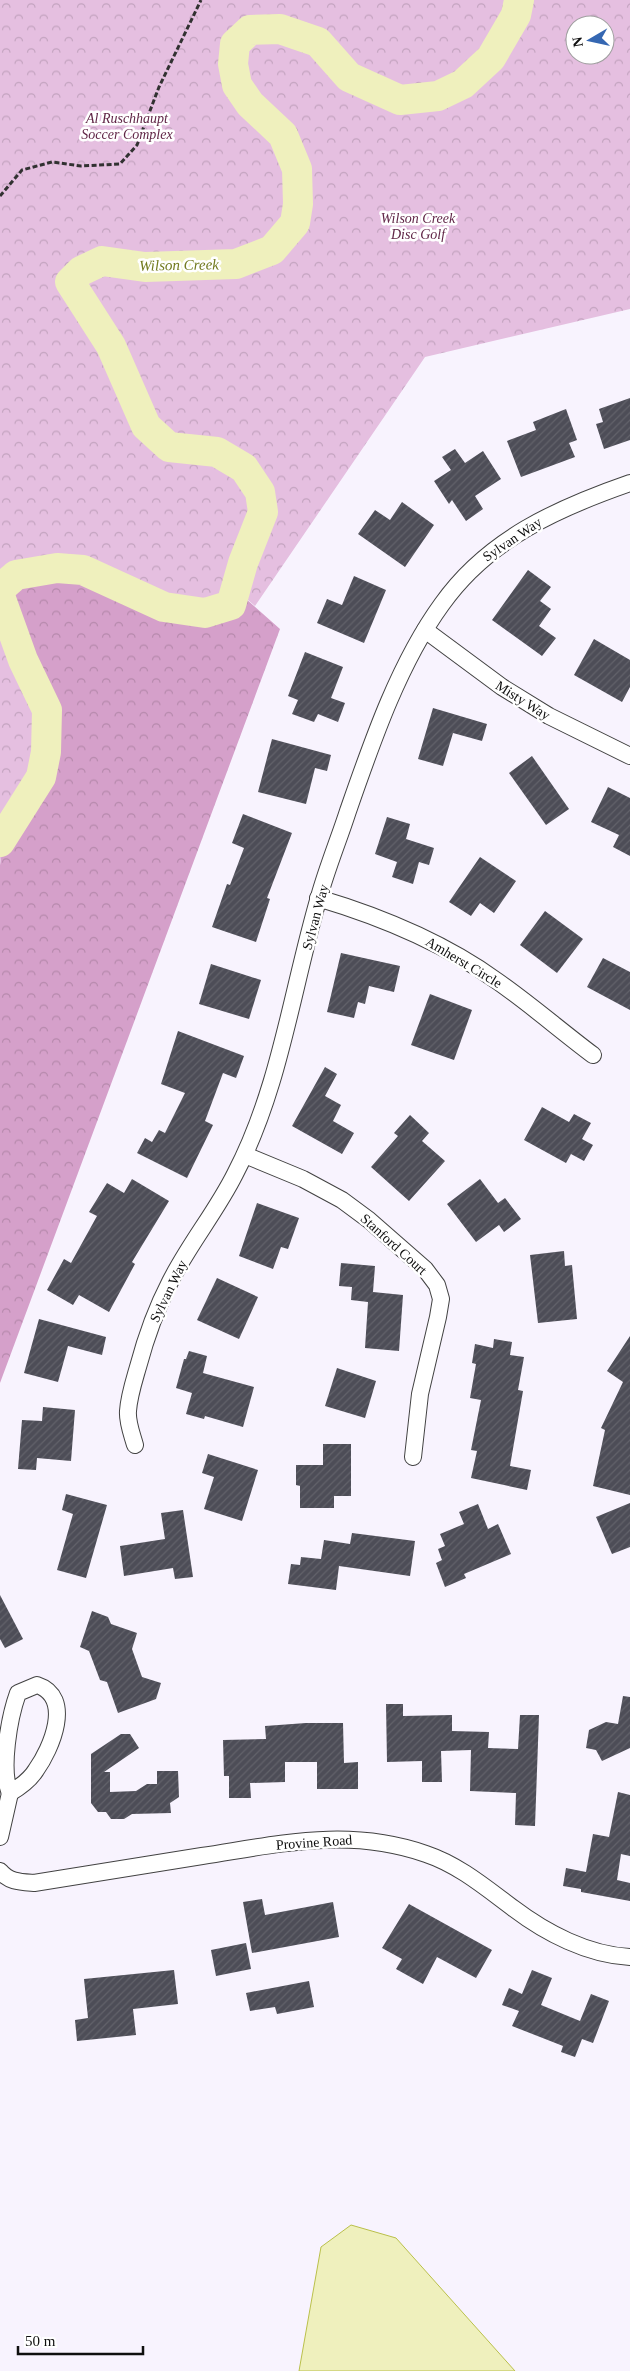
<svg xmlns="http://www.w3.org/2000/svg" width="630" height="2371" font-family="Georgia,serif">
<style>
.forest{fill:url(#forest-crowns)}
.park{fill:url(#park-crowns);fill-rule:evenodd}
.water{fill:#eff0bd;stroke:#bac04b}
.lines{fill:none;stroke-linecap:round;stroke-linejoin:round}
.river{stroke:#eff0bd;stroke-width:30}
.building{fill:url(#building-hatch)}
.minor-casing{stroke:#424242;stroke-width:18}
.path{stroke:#313131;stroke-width:3;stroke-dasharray:5 2.5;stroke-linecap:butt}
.minor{stroke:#fff;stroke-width:16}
.labels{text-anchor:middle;stroke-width:5;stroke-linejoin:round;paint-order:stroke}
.park-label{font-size:14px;font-style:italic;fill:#612647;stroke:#fff}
.street-label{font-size:14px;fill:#0f0f0f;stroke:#fff}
.water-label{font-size:15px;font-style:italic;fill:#737b21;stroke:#fff}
</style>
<defs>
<pattern id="forest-crowns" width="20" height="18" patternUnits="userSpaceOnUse" patternTransform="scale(1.25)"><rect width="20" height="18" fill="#d5a0ca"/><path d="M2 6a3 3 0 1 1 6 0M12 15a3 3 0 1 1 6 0" fill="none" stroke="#b689ac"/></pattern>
<pattern id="park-crowns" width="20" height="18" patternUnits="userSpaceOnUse" patternTransform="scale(1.25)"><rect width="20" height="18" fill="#e5bfe0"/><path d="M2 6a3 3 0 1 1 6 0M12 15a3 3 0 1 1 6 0" fill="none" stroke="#c3a3bf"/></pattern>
<pattern id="building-hatch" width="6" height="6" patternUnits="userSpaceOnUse" patternTransform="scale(1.25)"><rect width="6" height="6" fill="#4d4d57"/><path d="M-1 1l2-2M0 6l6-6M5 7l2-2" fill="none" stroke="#62626a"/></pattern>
</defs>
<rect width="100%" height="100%" fill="#f8f3fe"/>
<path class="forest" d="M 38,567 L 143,593 L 211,620 L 236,590 L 280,629 L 0,1383 L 0,865 L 2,851 L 48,784 L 29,657 L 0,625 L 0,609 Z"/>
<g class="park">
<path d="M 0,0 L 630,0 L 630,309 L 425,357 L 255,606 L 236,590 L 211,620 L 143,593 L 38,567 L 0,609 ZM 575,25 L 605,25 L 605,55 L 575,55 Z"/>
<path d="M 0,625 L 29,657 L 59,721 L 48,784 L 2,851 L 0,865 Z"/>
</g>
<path class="water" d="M 351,2225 L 396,2238 L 515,2371 L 299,2371 L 321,2247 Z"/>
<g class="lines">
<g class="river">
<path d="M 0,589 L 16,575 L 57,568 L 83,570 L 164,607 L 205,613 L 231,605 L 243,563 L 263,512 L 260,492 L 244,468 L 217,452 L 169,447 L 146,426 L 111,346 L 70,282 L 81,271 L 102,261 L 145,267 L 236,264 L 272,250 L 295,223 L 298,204 L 297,169 L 283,135 L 250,104 L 237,85 L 233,64 L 235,44 L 250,30 L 280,29 L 318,42 L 349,77 L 400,100 L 438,96 L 463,84 L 491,58 L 516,15 L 519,0"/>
<path d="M 0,596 L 23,660 L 47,710 L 46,752 L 41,777 L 0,842"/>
</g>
</g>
<g class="building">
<path d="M 630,398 L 630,440 L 604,449 L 596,424 L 603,422 L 599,409 Z"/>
<path d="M 566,409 L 577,440 L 569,443 L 575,457 L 521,477 L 507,441 L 536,430 L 533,422 Z"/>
<path d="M 455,449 L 465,463 L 483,451 L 501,479 L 475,496 L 483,509 L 466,521 L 452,500 L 449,504 L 434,481 L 451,470 L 442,457 Z"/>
<path d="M 402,502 L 434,525 L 405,567 L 358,534 L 375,510 L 390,520 Z"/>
<path d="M 528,570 L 551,587 L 540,601 L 551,609 L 539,626 L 556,638 L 542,656 L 492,620 Z"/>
<path d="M 354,576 L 386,590 L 364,643 L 317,623 L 327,599 L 342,605 Z"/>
<path d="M 594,639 L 630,660 L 630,687 L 622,702 L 574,675 Z"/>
<path d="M 305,652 L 343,667 L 331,698 L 345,703 L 338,722 L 318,714 L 314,722 L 292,714 L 298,700 L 288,696 Z"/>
<path d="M 433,708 L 487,724 L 482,741 L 453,733 L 443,766 L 418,759 Z"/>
<path d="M 272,739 L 331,755 L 327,771 L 315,768 L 306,804 L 258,792 Z"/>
<path d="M 532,756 L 569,809 L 546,825 L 509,773 Z"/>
<path d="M 608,787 L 630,798 L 630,856 L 613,847 L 619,835 L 591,822 Z"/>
<path d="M 243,814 L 292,833 L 267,898 L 270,899 L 256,942 L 212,927 L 227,884 L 230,885 L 244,848 L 232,843 Z"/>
<path d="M 387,817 L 410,824 L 406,839 L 434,848 L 429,865 L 419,862 L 413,884 L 392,877 L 397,862 L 375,854 Z"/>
<path d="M 480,857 L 516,881 L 494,913 L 480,903 L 471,916 L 449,902 Z"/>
<path d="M 545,911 L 583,939 L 557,973 L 520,945 Z"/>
<path d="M 341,953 L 400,966 L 394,992 L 369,986 L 365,1004 L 358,1002 L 354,1018 L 327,1012 Z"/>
<path d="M 603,958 L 630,972 L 630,1010 L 587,987 Z"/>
<path d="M 211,964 L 261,980 L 249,1019 L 199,1004 Z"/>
<path d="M 430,994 L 472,1010 L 454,1060 L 411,1045 Z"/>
<path d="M 178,1031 L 244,1056 L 236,1078 L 223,1073 L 205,1121 L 213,1125 L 187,1178 L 137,1153 L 145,1138 L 152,1142 L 159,1130 L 165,1133 L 185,1093 L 161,1084 Z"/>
<path d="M 325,1067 L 337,1074 L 325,1096 L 341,1105 L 333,1121 L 354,1133 L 342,1154 L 292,1126 Z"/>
<path d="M 542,1107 L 569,1122 L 574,1114 L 591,1123 L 582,1139 L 593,1145 L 584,1161 L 571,1154 L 566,1163 L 524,1140 Z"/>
<path d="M 410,1115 L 429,1133 L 422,1141 L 445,1161 L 409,1201 L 371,1167 L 398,1136 L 394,1133 Z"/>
<path d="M 132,1179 L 169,1201 L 132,1262 L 135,1264 L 109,1312 L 79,1295 L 73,1305 L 47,1290 L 64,1259 L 71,1263 L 97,1216 L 89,1212 L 107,1183 L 124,1193 Z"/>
<path d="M 480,1179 L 498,1203 L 505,1198 L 521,1219 L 504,1232 L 499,1225 L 476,1242 L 447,1204 Z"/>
<path d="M 257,1203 L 299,1218 L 288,1249 L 281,1247 L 273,1269 L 239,1256 Z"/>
<path d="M 564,1251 L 565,1266 L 572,1265 L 577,1319 L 538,1323 L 530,1255 Z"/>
<path d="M 341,1263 L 375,1266 L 373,1292 L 403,1295 L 399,1351 L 365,1348 L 368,1302 L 351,1300 L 352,1287 L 339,1286 Z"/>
<path d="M 217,1278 L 258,1297 L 239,1339 L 197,1320 Z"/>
<path d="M 39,1319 L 106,1337 L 102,1355 L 68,1346 L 58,1382 L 24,1373 Z"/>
<path d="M 630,1336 L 630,1495 L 593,1486 L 605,1430 L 601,1428 L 623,1382 L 607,1371 Z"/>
<path d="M 494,1339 L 512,1342 L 510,1355 L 524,1357 L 518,1390 L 523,1391 L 510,1466 L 531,1470 L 527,1490 L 471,1478 L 477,1451 L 471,1450 L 481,1400 L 470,1398 L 476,1364 L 472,1363 L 475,1344 L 493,1348 Z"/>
<path d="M 189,1351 L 207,1356 L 203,1373 L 254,1387 L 243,1427 L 205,1416 L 204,1419 L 186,1414 L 192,1393 L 176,1388 L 184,1359 L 186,1359 Z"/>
<path d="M 337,1368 L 376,1381 L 365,1418 L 325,1406 Z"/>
<path d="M 43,1407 L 75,1410 L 71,1461 L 37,1458 L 36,1470 L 18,1469 L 22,1420 L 42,1421 Z"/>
<path d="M 323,1444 L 351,1444 L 351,1496 L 334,1496 L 334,1508 L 300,1508 L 300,1486 L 296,1485 L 296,1465 L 323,1465 Z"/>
<path d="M 208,1454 L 258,1470 L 242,1521 L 204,1509 L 214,1477 L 202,1473 Z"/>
<path d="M 66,1494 L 107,1505 L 86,1578 L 57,1570 L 73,1514 L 62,1510 Z"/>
<path d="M 630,1503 L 630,1547 L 612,1554 L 596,1517 Z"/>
<path d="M 478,1504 L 488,1529 L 498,1524 L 511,1554 L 464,1574 L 466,1578 L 445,1587 L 436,1563 L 442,1560 L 438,1549 L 445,1546 L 440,1534 L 464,1524 L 459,1512 Z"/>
<path d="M 183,1510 L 193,1577 L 175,1579 L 173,1568 L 124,1576 L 120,1546 L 165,1539 L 161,1513 Z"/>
<path d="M 352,1533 L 415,1541 L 410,1576 L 339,1566 L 336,1590 L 288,1584 L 291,1564 L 300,1565 L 301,1557 L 321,1559 L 324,1540 L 350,1544 Z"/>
<path d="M 0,1595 L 23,1639 L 5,1648 L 0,1639 Z"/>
<path d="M 92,1611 L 108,1617 L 111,1624 L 137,1633 L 132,1649 L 142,1677 L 161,1683 L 156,1699 L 118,1713 L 107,1682 L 100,1680 L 89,1651 L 80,1647 Z"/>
<path d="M 623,1696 L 630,1697 L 630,1748 L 602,1761 L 596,1750 L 586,1748 L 589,1730 L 606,1722 L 618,1724 Z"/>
<path d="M 386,1704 L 403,1704 L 403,1716 L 452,1715 L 452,1731 L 489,1732 L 488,1748 L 518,1749 L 520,1715 L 539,1715 L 535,1826 L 515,1825 L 516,1793 L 470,1791 L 471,1750 L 441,1751 L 442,1782 L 422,1782 L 422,1761 L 387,1762 Z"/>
<path d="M 306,1723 L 343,1723 L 344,1763 L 358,1762 L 358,1789 L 317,1789 L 317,1762 L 285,1762 L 285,1782 L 250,1783 L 251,1798 L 229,1798 L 229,1776 L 224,1776 L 223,1740 L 266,1739 L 265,1726 Z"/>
<path d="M 121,1734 L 130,1734 L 139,1748 L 104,1772 L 110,1772 L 110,1792 L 136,1791 L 147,1784 L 157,1784 L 157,1771 L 178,1771 L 179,1797 L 170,1803 L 171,1813 L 132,1814 L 124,1819 L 111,1819 L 106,1812 L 98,1812 L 91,1803 L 91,1754 Z"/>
<path d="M 618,1792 L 630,1795 L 630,1856 L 621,1854 L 617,1880 L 630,1883 L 630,1901 L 581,1892 L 581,1889 L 563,1886 L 566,1868 L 586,1872 L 593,1834 L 609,1837 Z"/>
<path d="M 262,1899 L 265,1915 L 333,1902 L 339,1937 L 252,1953 L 243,1902 Z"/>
<path d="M 409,1904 L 492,1950 L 476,1978 L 437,1957 L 423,1984 L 396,1969 L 402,1959 L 382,1948 Z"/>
<path d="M 246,1943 L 251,1969 L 216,1976 L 211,1950 Z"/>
<path d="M 174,1970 L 178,2004 L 133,2009 L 136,2035 L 77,2041 L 75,2020 L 88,2018 L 84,1979 Z"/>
<path d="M 532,1970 L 552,1978 L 541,2005 L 580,2021 L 591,1994 L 609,2001 L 593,2043 L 582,2039 L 575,2057 L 561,2052 L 563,2046 L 512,2026 L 519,2011 L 502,2005 L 509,1988 L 522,1994 Z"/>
<path d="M 309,1981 L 314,2007 L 277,2014 L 275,2007 L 250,2011 L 246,1993 Z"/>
</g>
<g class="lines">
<defs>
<g id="minor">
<path d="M 425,630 L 502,687 L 549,716 L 630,756"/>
<path d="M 318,898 C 382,917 443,942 497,981 C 530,1004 561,1031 593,1055"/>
<path d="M 245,1155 L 303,1179 L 342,1200 L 369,1220 L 425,1269 L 437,1285 L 441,1299 L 438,1317 L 420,1394 L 413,1457"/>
<path d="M 135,1445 C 132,1434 127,1422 128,1411 C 129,1396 134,1381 138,1367 C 146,1337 156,1309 170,1282 C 189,1244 216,1212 235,1174 C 280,1088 292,989 319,897 C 327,868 339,839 348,811 C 372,742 399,663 442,604 C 488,539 558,508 630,483"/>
<path d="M 37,1685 C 74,1697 51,1749 36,1770 C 30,1780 20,1787 10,1793 C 0,1770 9,1718 18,1693 Z"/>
<path d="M 0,1837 L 10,1793"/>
<path d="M 0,1871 C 9,1882 20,1882 34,1883 C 90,1874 146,1865 202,1856 C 281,1844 348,1827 426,1854 C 459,1865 486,1888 513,1908 C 546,1933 588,1955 630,1957"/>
</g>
</defs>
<use href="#minor" class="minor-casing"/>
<path class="path" d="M 0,196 L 22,170 L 52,162 L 81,166 L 120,164 L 137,145 L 159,87 L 201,0"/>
<use href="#minor" class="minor"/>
</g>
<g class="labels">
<g class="park-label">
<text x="127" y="123">Al Ruschhaupt<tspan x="127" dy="16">Soccer Complex</tspan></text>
<text x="418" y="223">Wilson Creek<tspan x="418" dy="16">Disc Golf</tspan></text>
</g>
<g class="street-label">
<text transform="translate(512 539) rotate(-34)" y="5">Sylvan Way</text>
<text transform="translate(523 700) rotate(32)" y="5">Misty Way</text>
<text transform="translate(315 917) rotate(-75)" y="5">Sylvan Way</text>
<text transform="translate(464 962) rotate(31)" y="5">Amherst Circle</text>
<text transform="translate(394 1244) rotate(42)" y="5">Stanford Court</text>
<text transform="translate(168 1291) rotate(-64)" y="5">Sylvan Way</text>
<text transform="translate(314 1842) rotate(-4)" y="5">Provine Road</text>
</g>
<g class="water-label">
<text transform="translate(179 265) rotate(-1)" y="5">Wilson Creek</text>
</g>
</g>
<g transform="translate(590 40) rotate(261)"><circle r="24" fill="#ffffff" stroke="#9f9f9f"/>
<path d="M0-4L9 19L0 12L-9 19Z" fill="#3567b2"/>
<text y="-8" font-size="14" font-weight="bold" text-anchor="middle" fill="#0f0f0f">N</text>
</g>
<path d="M18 2346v8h125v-8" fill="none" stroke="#0f0f0f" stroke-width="2.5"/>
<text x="25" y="2346" font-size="15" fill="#0f0f0f" stroke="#ffffff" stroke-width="4" paint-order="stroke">50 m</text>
</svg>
